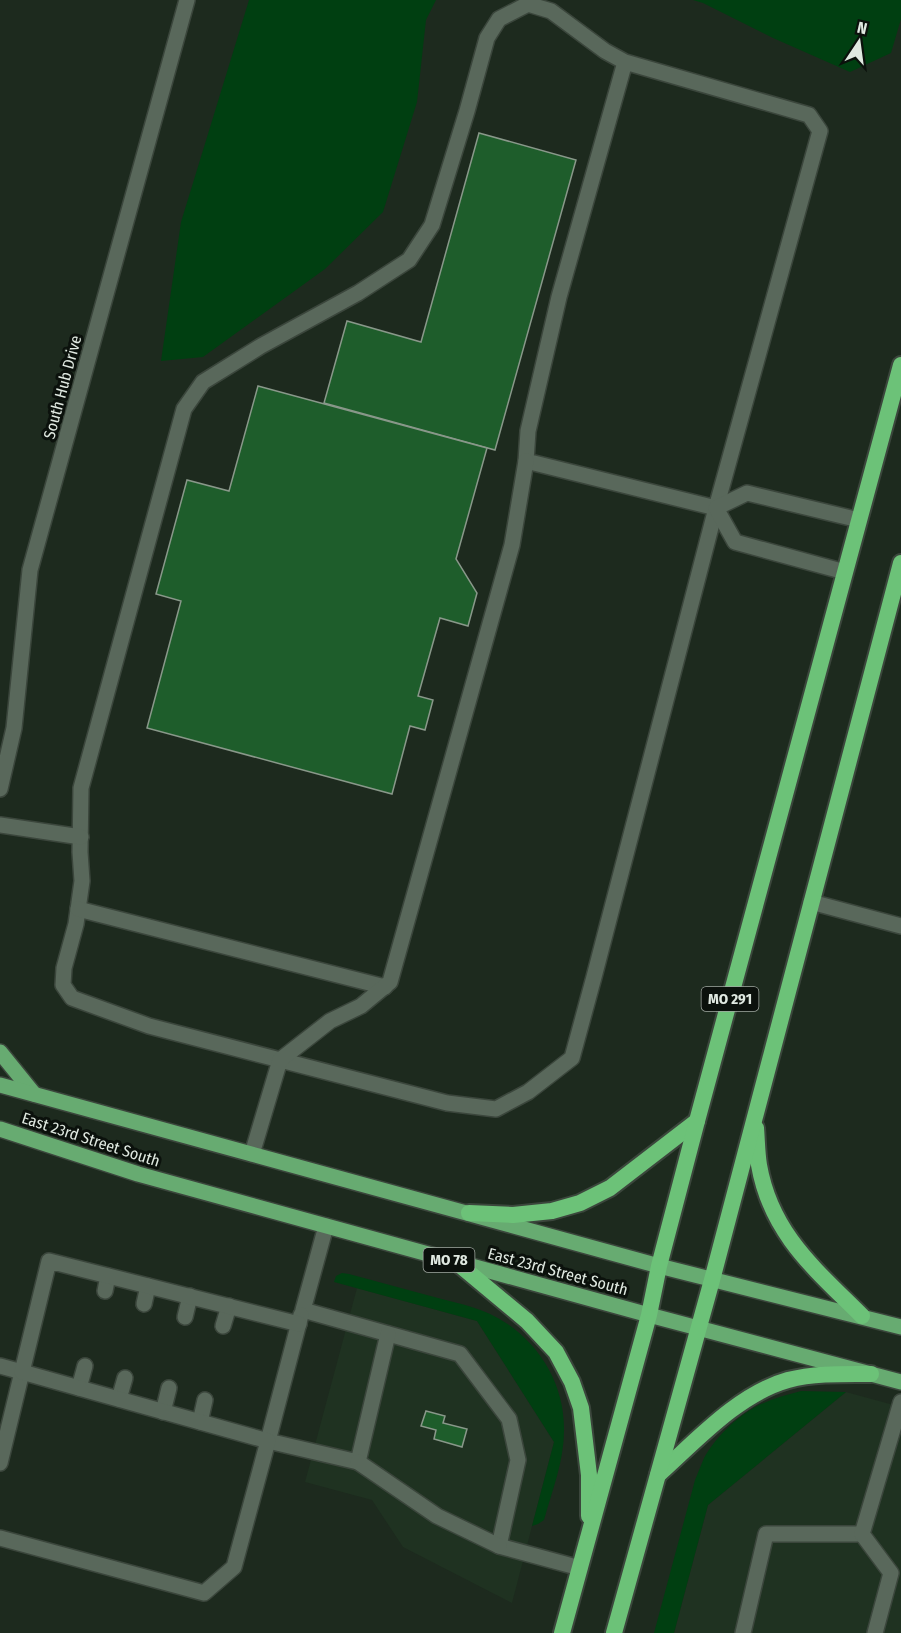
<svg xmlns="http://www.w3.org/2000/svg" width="901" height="1633" font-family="'Fira Sans Condensed',sans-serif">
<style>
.built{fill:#1f3221}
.green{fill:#003f11}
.building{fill:#1e5d2b;stroke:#89988a;stroke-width:1.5}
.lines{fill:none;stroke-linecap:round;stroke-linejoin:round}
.service-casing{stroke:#3b463c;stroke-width:18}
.minor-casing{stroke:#3b463c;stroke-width:18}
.primary-casing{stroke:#3b463c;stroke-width:18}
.trunk-casing{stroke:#3b463c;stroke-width:20}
.service{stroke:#59685b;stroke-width:15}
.minor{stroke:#59685b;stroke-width:15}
.primary{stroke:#67ab71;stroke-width:15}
.trunk{stroke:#6cc278;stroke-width:16}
.labels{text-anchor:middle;stroke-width:6;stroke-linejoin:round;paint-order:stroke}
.shield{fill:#0b110c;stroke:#a0a8a1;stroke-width:1.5}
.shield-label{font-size:15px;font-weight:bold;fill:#e0e9e1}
.street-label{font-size:16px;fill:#e0e9e1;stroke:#0b110c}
</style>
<rect width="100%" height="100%" fill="#1d2a1e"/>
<g class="built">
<path d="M 357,1288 L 477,1321 L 554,1442 L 512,1603 L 403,1547 L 372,1500 L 305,1482 Z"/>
<path d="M 846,1392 L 901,1407 L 901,1633 L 674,1633 L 708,1505 Z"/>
</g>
<g class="green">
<path d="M 249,0 L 436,0 L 426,20 L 417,102 L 383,212 L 325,269 L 203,357 L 161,361 L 181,222 Z"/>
<path d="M 693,0 L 901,0 L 901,19 L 891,53 L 850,72 L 773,38 L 703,3 Z"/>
<path d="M 342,1273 L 349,1274 C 379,1282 408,1290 438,1298 C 461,1304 486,1309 506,1323 C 542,1347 565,1387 564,1431 C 564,1461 552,1491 544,1520 L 538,1524 L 532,1526 L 554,1442 L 477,1321 L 334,1282 L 336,1276 Z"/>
<path d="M 801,1391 L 846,1392 L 708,1505 L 674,1633 L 654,1633 L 695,1480 C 698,1473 701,1465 704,1458 C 715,1438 736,1417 757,1406 C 771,1399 786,1395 801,1391 Z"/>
</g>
<g class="building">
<path d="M 479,133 L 576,160 L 495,450 L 324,403 L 347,321 L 421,342 Z"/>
<path d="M 258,386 L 487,448 L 456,559 L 477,593 L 468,626 L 440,618 L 418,696 L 433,700 L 425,730 L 410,726 L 392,794 L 147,728 L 181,601 L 156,594 L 187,480 L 229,491 Z"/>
<path d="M 426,1411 L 445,1416 L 443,1423 L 467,1429 L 462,1447 L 434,1439 L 436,1430 L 421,1426 Z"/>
</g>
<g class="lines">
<defs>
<g id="service">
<path d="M 625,62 L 809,115 L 820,131 L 716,508 L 594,977 L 572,1058 L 528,1092 L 496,1109 L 447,1103 L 149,1026 L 72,998 L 63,985 L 64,968 L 76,924 L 82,881 L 80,852 L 81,788 L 184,409 L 203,382 L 261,346 L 358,293 L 409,260 L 432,225 L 467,111 L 487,38 L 499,19 L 528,4 L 551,11 L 605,51 L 625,62 L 559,297 L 528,431 L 526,461 L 716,508"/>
<path d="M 845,572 L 735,542 L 716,508 L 747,493 L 859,520"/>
<path d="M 0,825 L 81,837"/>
<path d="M 811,902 L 901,926"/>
<path d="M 78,909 L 385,987"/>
<path d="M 252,1154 L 280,1060 L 330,1021 L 361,1006 L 390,982 L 512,545 L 526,461"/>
<path d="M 326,1226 L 303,1310 L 460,1354 L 509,1419 L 518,1460 L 499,1546 L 580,1568"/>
<path d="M 105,1291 L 108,1276"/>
<path d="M 144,1304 L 148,1286"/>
<path d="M 301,1315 L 268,1441 L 358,1462 L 388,1334"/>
<path d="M 185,1317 L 190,1296"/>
<path d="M 223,1326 L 229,1306"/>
<path d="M 0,1366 L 22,1372 L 0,1463"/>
<path d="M 79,1388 L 85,1366"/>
<path d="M 119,1399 L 125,1378"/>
<path d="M 163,1412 L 169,1388"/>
<path d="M 200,1422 L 205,1400"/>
<path d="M 358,1462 L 437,1516 L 499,1546"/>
<path d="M 0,1538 L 204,1593 L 234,1567 L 268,1441 L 22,1372 L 49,1261 L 299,1324"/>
<path d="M 743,1633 L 766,1534 L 862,1534"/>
<path d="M 875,1633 L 891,1573 L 862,1534 L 901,1402"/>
</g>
<path id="minor" d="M 0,789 L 14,728 L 30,570 L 187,0"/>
<g id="primary">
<path d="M 0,1052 L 34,1094"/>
<path d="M 0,1085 L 659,1266 L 901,1327"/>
<path d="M 0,1129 L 138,1174 L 649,1315 L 901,1382"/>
</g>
<g id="trunk">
<path d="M 756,1128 C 757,1140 757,1153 759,1165 C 771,1234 816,1270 862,1316"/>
<path d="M 469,1213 L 513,1215 L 552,1211 L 580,1203 L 610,1188 L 697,1121"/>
<path d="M 455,1261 L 527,1321 L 556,1352 L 572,1382 L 581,1408 L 589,1475 L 589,1516"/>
<path d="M 658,1475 C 696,1441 738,1394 788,1380 C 815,1373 844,1374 871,1374"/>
<path d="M 562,1633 L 649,1315 L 659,1266 L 697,1121 L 901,365"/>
<path d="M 614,1633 L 712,1280 L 901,563"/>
</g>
</defs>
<use href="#service" class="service-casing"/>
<use href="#minor" class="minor-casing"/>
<use href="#primary" class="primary-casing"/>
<use href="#trunk" class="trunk-casing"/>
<use href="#service" class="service"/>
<use href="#minor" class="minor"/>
<use href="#primary" class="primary"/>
<use href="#trunk" class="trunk"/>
</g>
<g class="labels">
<g class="shield">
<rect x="701.5" y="987" width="57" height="24" rx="4.5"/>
<rect x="423.5" y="1248" width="51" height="24" rx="4.5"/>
</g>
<g class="shield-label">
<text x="730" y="1004">MO 291</text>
<text x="449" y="1265">MO 78</text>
</g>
<g class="street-label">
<text transform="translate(62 387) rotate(-75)" y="6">South Hub Drive</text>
<text transform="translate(91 1139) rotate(18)" y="6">East 23rd Street South</text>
<text transform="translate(558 1271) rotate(15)" y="6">East 23rd Street South</text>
</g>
</g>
<g transform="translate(859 42) rotate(13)" stroke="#0b110c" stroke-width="4.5" paint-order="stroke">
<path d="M0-4.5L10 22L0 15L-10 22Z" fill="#e0e9e1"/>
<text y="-9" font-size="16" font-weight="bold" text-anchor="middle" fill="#e0e9e1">N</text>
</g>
</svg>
